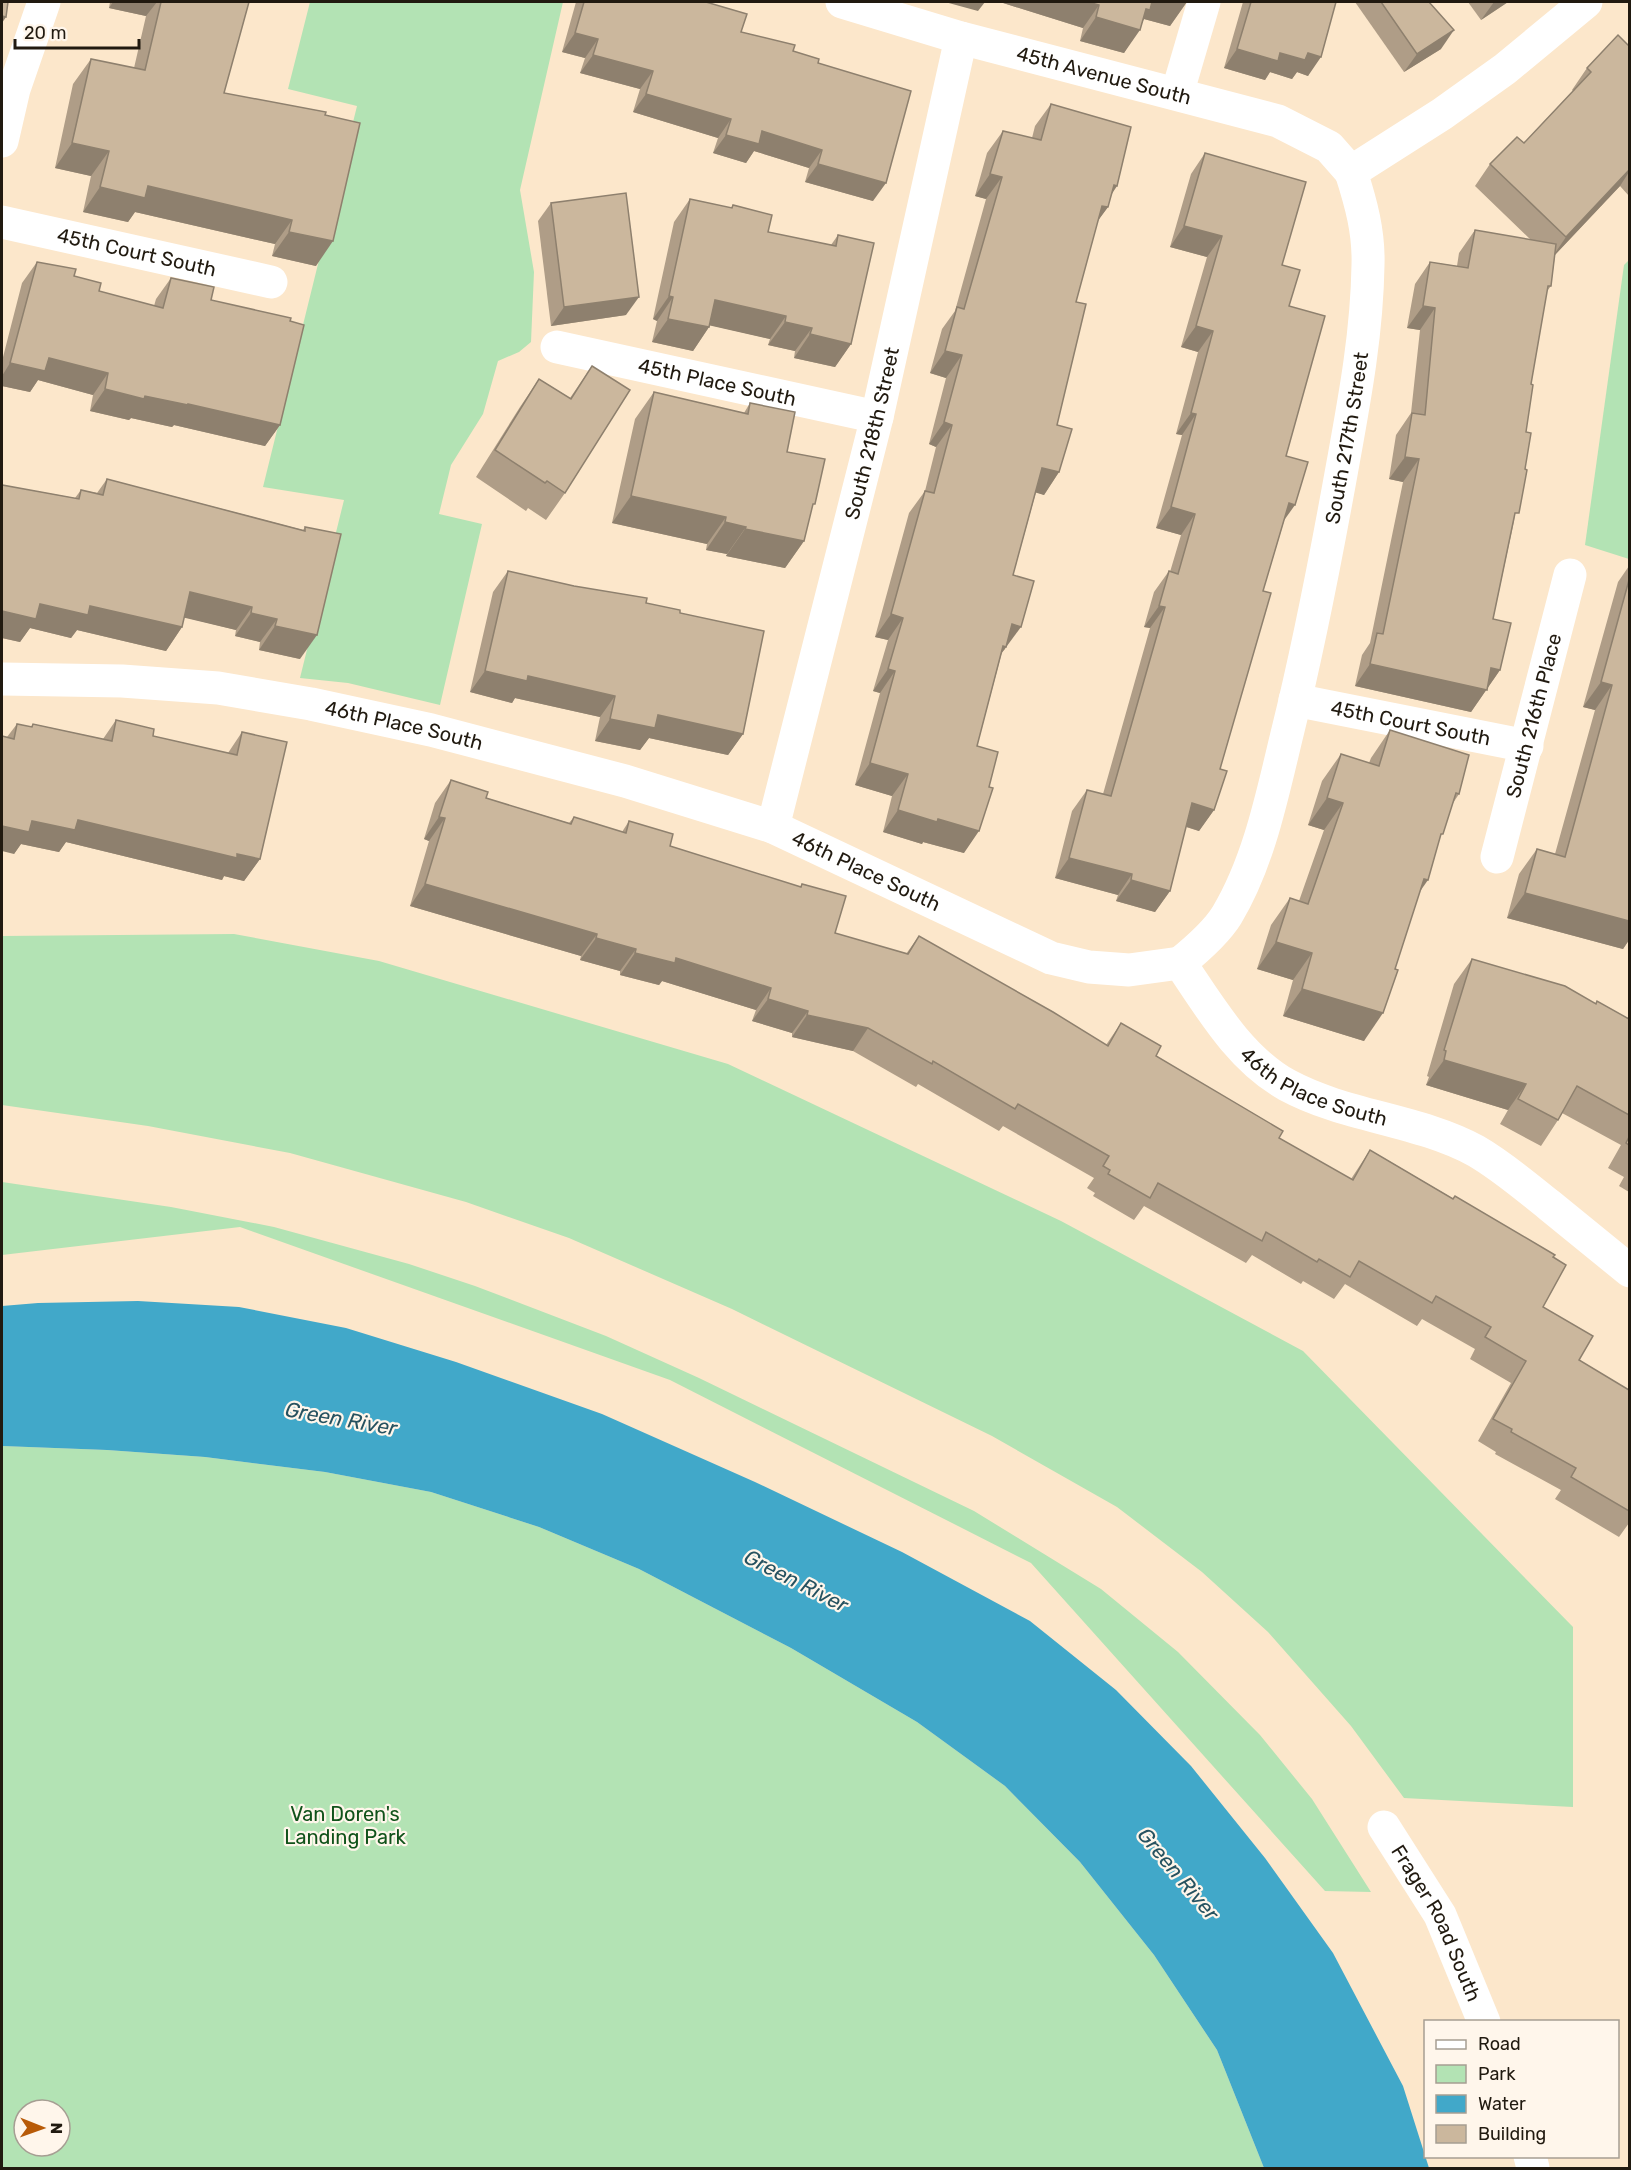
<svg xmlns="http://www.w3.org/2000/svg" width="1631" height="2170" font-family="Rubik,sans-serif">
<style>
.green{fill:#b3e3b4;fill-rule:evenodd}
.water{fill:#41a8c9}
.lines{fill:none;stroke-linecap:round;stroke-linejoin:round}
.street{stroke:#fff;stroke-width:33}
.wall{fill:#af9d87}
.shaded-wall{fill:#8e806e}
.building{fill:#cbb79d;stroke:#8e806e;stroke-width:1.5}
.labels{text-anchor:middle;stroke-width:4.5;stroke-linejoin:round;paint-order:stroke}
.street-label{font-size:20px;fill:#211a10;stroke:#fff6eb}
.park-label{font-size:20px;fill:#10521a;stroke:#fff6eb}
.water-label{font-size:21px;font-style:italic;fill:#265260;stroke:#fff6eb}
</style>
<rect width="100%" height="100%" fill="#fce7cb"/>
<g class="green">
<path d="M 310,2 L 563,2 L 520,190 L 534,272 L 531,342 L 519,352 L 498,361 L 483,414 L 451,465 L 439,514 L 482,524 L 440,705 L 348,683 L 300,678 L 344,500 L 263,487 L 357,106 L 288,89 Z"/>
<path d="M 1629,260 L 1629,559 L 1585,545 L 1624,265 Z"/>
<path d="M 234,934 L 379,961 L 728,1064 L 1061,1221 L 1303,1351 L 1573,1627 L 1573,1807 L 1404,1798 L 1351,1726 L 1268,1632 L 1202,1572 L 1117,1507 L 992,1436 L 732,1309 L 569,1238 L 466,1202 L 290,1153 L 148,1126 L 2,1105 L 2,936 Z"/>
<path d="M 2,1182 L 171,1207 L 274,1227 L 409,1264 L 475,1286 L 606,1336 L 699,1378 L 974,1511 L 1101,1589 L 1178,1652 L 1260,1735 L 1312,1799 L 1371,1892 L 1325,1891 L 1031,1563 L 670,1380 L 240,1227 L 2,1255 Z"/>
<path d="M 2,1446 L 107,1450 L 205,1457 L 325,1472 L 431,1492 L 539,1527 L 639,1569 L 791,1648 L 917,1722 L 1005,1786 L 1080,1862 L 1154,1955 L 1217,2050 L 1264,2168 L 2,2168 ZM 24,2110 L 60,2110 L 60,2146 L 24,2146 Z"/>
</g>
<path class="water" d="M 138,1301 L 239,1307 L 346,1328 L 456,1362 L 602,1414 L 755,1482 L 902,1552 L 1030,1621 L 1116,1690 L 1191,1766 L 1265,1858 L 1333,1953 L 1403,2086 L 1429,2168 L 1264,2168 L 1217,2050 L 1154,1955 L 1080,1862 L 1005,1786 L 917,1722 L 791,1648 L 639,1569 L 539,1527 L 431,1492 L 325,1472 L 205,1457 L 107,1450 L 2,1446 L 2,1306 L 38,1303 Z"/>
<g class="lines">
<g class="street">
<path id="s1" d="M 842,2 L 961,38 L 1278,121 L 1329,147 L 1351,172"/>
<path d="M 1177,94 L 1204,2"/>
<path d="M 2,141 L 14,89 L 44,2"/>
<path id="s2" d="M 2,222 L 271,282"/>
<path id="s3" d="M 557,347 L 877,417"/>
<path id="s4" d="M 2,679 L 122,681 L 218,688 L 311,704 L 431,730 L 625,781 L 773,827 L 1051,958 L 1089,967 L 1129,970 L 1180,963 C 1210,1007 1239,1058 1287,1085 C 1346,1117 1417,1119 1476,1151 C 1502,1166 1525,1186 1549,1205 C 1576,1227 1603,1249 1630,1271"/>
<path id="s5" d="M 1295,700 L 1527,746"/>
<path id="s6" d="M 773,827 L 877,417 L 961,38"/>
<path id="s7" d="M 1497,857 L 1570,575"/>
<path id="s8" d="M 1180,963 C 1196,950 1216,933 1227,915 C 1260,860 1273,791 1288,730 C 1310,641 1327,552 1343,463 C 1355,397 1367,332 1368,265 C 1369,232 1361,203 1351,172 L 1442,114 L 1505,69 L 1586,2"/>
<path id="s9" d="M 1384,1827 L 1440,1915 L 1484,2022"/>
<path d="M 1530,2156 L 1533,2168"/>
</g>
</g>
<g class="wall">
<path d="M 110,2 L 249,2 L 224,93 L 325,115 L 316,266 L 272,256 L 275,244 L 135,212 L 128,222 L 83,212 L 91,176 L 55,168 L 73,84 L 91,59 L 134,68 L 146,16 L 109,8 Z"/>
<path d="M 576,2 L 706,2 L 741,32 L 793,51 L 818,63 L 873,201 L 805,182 L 809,168 L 754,151 L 746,163 L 713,153 L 718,138 L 633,112 L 640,89 L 580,73 L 585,58 L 562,52 Z"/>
<path d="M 1000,2 L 1187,2 L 1170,26 L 1144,19 L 1124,53 L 1080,41 L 1083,28 Z"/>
<path d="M 1243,2 L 1336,2 L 1308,76 L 1297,72 L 1292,79 L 1270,72 L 1265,80 L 1224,68 Z"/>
<path d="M 1355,2 L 1429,2 L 1441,49 L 1404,72 Z"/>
<path d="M 1468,2 L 1508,2 L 1481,20 Z"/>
<path d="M 1629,46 L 1629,196 L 1620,186 L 1555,255 L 1551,286 L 1547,291 L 1531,384 L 1514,521 L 1493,619 L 1500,670 L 1471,712 L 1355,686 L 1362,655 L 1370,643 L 1403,482 L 1389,479 L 1396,435 L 1411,413 L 1420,330 L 1407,328 L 1415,284 L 1430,262 L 1457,266 L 1459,253 L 1475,230 L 1531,240 L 1475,186 L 1490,164 L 1524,143 L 1573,91 L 1572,90 L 1587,68 Z"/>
<path d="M 1051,104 L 1111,195 L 1108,207 L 1098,220 L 1076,302 L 1057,425 L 1059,472 L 1044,495 L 1036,492 L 1013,575 L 1005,649 L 1002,652 L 977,746 L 964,853 L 923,842 L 922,844 L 883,832 L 892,796 L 855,785 L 880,693 L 873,691 L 888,640 L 875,637 L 909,513 L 925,491 L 936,447 L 929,444 L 946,378 L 930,373 L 942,329 L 955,311 L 986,199 L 975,196 L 987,153 L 1003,131 L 1032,138 L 1035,126 Z"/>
<path d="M 1205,153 L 1282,265 L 1289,306 L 1286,456 L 1284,521 L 1263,591 L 1220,769 L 1214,810 L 1199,831 L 1186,827 L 1170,891 L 1155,912 L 1116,901 L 1118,895 L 1055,878 L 1072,811 L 1087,790 L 1103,794 L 1150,628 L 1144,627 L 1154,592 L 1169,571 L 1170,572 L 1181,535 L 1156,528 L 1182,435 L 1176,434 L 1198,352 L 1181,347 L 1207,257 L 1170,247 L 1191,174 Z"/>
<path d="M 690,199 L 731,208 L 733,205 L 768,232 L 831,245 L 838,235 L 851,344 L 835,367 L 794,358 L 795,351 L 768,345 L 770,339 L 710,325 L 709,327 L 693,351 L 652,342 L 657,321 L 653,319 L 674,222 Z"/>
<path d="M 551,203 L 626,315 L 551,326 L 538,221 Z"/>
<path d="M 37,262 L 74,276 L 99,291 L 154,306 L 156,299 L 171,278 L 211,300 L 280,425 L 265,446 L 174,425 L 172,427 L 131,418 L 129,420 L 90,411 L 93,395 L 38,380 L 30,392 L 2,386 L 2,361 L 22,283 Z"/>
<path d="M 592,366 L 565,493 L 546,520 L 528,508 L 526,511 L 476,477 L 520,407 L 539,379 L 570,398 Z"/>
<path d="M 654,392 L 744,413 L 750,403 L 787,452 L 811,510 L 804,541 L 785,568 L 726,556 L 727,554 L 706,550 L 707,544 L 612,523 L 635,419 Z"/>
<path d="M 107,479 L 303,530 L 305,527 L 300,659 L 259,650 L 260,642 L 235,636 L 236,630 L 184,617 L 182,627 L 166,651 L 77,630 L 71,638 L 30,628 L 20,642 L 2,638 L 2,485 L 75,498 L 81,490 L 97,493 Z"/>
<path d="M 1629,566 L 1629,940 L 1623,949 L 1507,918 L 1519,874 L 1537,849 L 1555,854 L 1595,710 L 1583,707 L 1618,582 Z"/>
<path d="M 508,571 L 646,603 L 680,613 L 743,734 L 728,755 L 649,738 L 640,750 L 595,741 L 600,717 L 515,698 L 512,703 L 470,692 L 493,592 Z"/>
<path d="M 116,720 L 153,736 L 228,753 L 242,732 L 260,859 L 244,881 L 224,876 L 222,880 L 66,842 L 59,852 L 21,844 L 14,854 L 7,737 L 17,724 L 31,727 L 33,724 L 103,739 Z"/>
<path d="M 1390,730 L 1459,794 L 1453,803 L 1364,1041 L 1283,1016 L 1293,980 L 1257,969 L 1271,925 L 1290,898 L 1299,901 L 1324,830 L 1308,825 L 1322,781 L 1341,754 L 1369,763 L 1371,758 Z"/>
<path d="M 451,780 L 486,798 L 569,823 L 574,817 L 622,832 L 629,821 L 670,846 L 800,887 L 802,884 L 835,933 L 906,954 L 919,936 L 1106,1045 L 1121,1023 L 1156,1056 L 1279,1138 L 1351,1179 L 1370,1150 L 1553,1257 L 1543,1307 L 1579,1360 L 1629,1390 L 1629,1523 L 1619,1537 L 1555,1499 L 1561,1490 L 1495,1454 L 1496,1452 L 1478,1441 L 1511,1383 L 1470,1359 L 1475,1349 L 1422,1319 L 1417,1326 L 1345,1284 L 1334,1299 L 1303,1281 L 1301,1284 L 1252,1255 L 1246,1263 L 1144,1206 L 1134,1220 L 1093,1196 L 1095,1193 L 1087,1188 L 1094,1178 L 1003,1126 L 999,1131 L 918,1084 L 916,1087 L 853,1051 L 792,1037 L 792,1033 L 752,1021 L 756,1010 L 662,981 L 659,985 L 620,975 L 620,971 L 580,960 L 581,956 L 410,906 L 429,841 L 424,839 L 435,803 Z"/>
<path d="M 1472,959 L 1596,1004 L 1629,1019 L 1629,1192 L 1619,1186 L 1624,1177 L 1608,1168 L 1621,1145 L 1562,1113 L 1558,1120 L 1541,1146 L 1500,1124 L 1508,1110 L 1426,1085 L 1429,1077 L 1427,1076 L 1454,984 Z"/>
</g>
<g class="shaded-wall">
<path d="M 113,2 L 157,2 L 146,16 L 109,8 Z"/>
<path d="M 945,2 L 985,2 L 978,11 Z"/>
<path d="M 1000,2 L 1088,2 L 1099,5 L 1083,28 Z"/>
<path d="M 1149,2 L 1181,2 L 1186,3 L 1170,26 L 1144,19 L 1137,29 L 1140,30 L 1124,53 L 1080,41 L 1096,17 Z"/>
<path d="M 1494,2 L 1508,2 L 1481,20 Z"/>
<path d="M 2,16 L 6,17 L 2,23 Z"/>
<path d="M 1454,30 L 1441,49 L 1404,72 L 1417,54 Z"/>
<path d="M 575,33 L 598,39 L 585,58 L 562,52 Z"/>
<path d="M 1237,49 L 1280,53 L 1308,53 L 1321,57 L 1308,76 L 1297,72 L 1292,79 L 1270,72 L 1265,80 L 1224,68 Z"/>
<path d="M 593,55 L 653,71 L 640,89 L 580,73 Z"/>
<path d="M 646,94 L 731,119 L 718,138 L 633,112 Z"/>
<path d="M 762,131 L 822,150 L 809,168 L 754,151 L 746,163 L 713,153 L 726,135 Z"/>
<path d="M 72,143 L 109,151 L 91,176 L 55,168 Z"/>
<path d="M 818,164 L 886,183 L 873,201 L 805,182 Z"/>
<path d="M 1629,170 L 1629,172 L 1620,186 L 1551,259 L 1566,237 Z"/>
<path d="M 990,174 L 1002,177 L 986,199 L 975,196 Z"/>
<path d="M 1114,185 L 1117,186 L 1104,206 L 1108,207 L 1092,229 L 1087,228 Z"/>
<path d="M 148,186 L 292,220 L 275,244 L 135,212 L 128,222 L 83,212 L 100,187 Z"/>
<path d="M 1184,226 L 1222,236 L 1207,257 L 1170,247 Z"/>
<path d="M 289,232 L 333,241 L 316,266 L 272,256 Z"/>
<path d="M 669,296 L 673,297 L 657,321 L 653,319 Z"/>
<path d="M 639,297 L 626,315 L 551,326 L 564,307 Z"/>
<path d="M 715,300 L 786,316 L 770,339 L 699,323 Z"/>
<path d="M 1423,306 L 1435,308 L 1420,330 L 1407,328 Z"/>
<path d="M 668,319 L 709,327 L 693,351 L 652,342 Z"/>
<path d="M 785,322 L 812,328 L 795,351 L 768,345 Z"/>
<path d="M 1196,326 L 1213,331 L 1198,352 L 1181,347 Z"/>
<path d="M 810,334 L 851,344 L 835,367 L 794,358 Z"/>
<path d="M 945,351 L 962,355 L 946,378 L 930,373 Z"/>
<path d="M 49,358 L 108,373 L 93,395 L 38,380 L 30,392 L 2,386 L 2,376 L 10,363 Z"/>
<path d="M 105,389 L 188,404 L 280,425 L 265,446 L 174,425 L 172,427 L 131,418 L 129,420 L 90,411 Z"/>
<path d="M 1191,413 L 1196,414 L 1182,435 L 1176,434 Z"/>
<path d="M 944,422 L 952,425 L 936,447 L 929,444 Z"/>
<path d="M 1405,457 L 1419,459 L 1403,482 L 1389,479 Z"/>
<path d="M 1042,468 L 1059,472 L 1044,495 L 1027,490 Z"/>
<path d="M 631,496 L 726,517 L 707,544 L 612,523 Z"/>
<path d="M 1289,503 L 1295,505 L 1280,526 Z"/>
<path d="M 1171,507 L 1195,514 L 1181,535 L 1156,528 Z"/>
<path d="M 725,522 L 746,527 L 727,554 L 706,550 Z"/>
<path d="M 745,529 L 804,541 L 785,568 L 726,556 Z"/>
<path d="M 190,592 L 252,607 L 236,630 L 173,615 Z"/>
<path d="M 40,604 L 90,606 L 182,627 L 166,651 L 77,630 L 71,638 L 30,628 L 20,642 L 2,638 L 2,611 Z"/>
<path d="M 1159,606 L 1165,607 L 1150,628 L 1144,627 Z"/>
<path d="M 251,613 L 277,619 L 260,642 L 235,636 Z"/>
<path d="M 891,614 L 903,618 L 888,640 L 875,637 Z"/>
<path d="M 1012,624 L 1021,627 L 990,669 Z"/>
<path d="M 275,626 L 317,635 L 300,659 L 259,650 Z"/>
<path d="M 1370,664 L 1491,668 L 1500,670 L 1471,712 L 1355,686 Z"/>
<path d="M 888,669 L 895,671 L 880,693 L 873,691 Z"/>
<path d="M 485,671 L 528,676 L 615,696 L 600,717 L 515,698 L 512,703 L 470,692 Z"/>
<path d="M 1601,682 L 1612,685 L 1595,710 L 1583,707 Z"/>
<path d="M 658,715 L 743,734 L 728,755 L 649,738 L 640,750 L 595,741 L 610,719 Z"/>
<path d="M 870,763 L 908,774 L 892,796 L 855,785 Z"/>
<path d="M 1327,798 L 1343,803 L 1324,830 L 1308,825 Z"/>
<path d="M 1192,803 L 1214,810 L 1199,831 L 1178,824 Z"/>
<path d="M 898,810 L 938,819 L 979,831 L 964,853 L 923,842 L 922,844 L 883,832 Z"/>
<path d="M 439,817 L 445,818 L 429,841 L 424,839 Z"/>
<path d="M 78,820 L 237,854 L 260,859 L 244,881 L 224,876 L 222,880 L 66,842 L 59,852 L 21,844 L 14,854 L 2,851 L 2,826 L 32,821 Z"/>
<path d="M 1069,858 L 1132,874 L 1118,895 L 1055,878 Z"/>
<path d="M 1424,879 L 1428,880 L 1409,907 Z"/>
<path d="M 1131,880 L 1170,891 L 1155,912 L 1116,901 Z"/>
<path d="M 425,884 L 597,934 L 581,956 L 410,906 Z"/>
<path d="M 1525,893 L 1629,921 L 1629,940 L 1623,949 L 1507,918 Z"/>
<path d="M 596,938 L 636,949 L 620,971 L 580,960 Z"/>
<path d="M 1276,942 L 1312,953 L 1293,980 L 1257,969 Z"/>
<path d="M 635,953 L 676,958 L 771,988 L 756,1010 L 662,981 L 659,985 L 620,975 Z"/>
<path d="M 1302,989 L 1383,1013 L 1364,1041 L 1283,1016 Z"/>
<path d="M 768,999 L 808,1011 L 792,1033 L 752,1021 Z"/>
<path d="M 807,1015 L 868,1028 L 853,1051 L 792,1037 Z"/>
<path d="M 1444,1060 L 1526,1084 L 1508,1110 L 1426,1085 Z"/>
</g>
<g class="building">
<path d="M 2,2 L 8,2 L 6,17 L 2,16 Z"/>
<path d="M 161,2 L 249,2 L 224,93 L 326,112 L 325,115 L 360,123 L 333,241 L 289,232 L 292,220 L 148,186 L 145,198 L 100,187 L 109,151 L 72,143 L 91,59 L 145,70 Z"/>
<path d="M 584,2 L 706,2 L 747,14 L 741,32 L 795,45 L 793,51 L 819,59 L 818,63 L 911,91 L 886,183 L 818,164 L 822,150 L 762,131 L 759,144 L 726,135 L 731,119 L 646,94 L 653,71 L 593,55 L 598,39 L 575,33 Z"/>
<path d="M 1088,2 L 1152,2 L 1150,10 L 1146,9 L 1140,30 L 1096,17 L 1099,5 Z"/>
<path d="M 1251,2 L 1336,2 L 1321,57 L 1308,53 L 1305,60 L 1280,53 L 1278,61 L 1237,49 Z"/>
<path d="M 1381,2 L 1429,2 L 1454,30 L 1417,54 Z"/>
<path d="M 1618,35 L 1629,46 L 1629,170 L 1566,237 L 1490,164 L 1517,137 L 1524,143 L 1591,72 L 1587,68 Z"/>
<path d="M 1051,104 L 1131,127 L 1117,186 L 1114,185 L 1108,207 L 1102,206 L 1076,302 L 1086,304 L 1057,425 L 1072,429 L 1059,472 L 1042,468 L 1013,575 L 1034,581 L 1021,627 L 1012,624 L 1006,647 L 1003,646 L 977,746 L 998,752 L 989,787 L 993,788 L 979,831 L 938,819 L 937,822 L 898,810 L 908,774 L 870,763 L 895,671 L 888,669 L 903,618 L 891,614 L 925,491 L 934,493 L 952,425 L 944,422 L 962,355 L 945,351 L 957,307 L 964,309 L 1002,177 L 990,174 L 1003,131 L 1041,140 Z"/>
<path d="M 1205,153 L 1306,182 L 1282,265 L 1300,270 L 1289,306 L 1325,316 L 1286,456 L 1308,462 L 1295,505 L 1289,503 L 1263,591 L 1271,593 L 1220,769 L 1227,771 L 1214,810 L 1192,803 L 1170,891 L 1131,880 L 1132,874 L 1069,858 L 1087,790 L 1111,796 L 1165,607 L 1159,606 L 1169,571 L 1178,574 L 1195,514 L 1171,507 L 1196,414 L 1191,413 L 1213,331 L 1196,326 L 1222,236 L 1184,226 Z"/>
<path d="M 626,193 L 639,297 L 564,307 L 551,203 Z"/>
<path d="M 690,199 L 732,208 L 733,205 L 772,215 L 768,232 L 836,246 L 838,235 L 874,243 L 851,344 L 810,334 L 812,328 L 785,322 L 786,316 L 715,300 L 709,327 L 668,319 L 673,297 L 669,296 Z"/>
<path d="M 1475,230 L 1556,244 L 1551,286 L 1548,286 L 1531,384 L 1533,385 L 1526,432 L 1531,433 L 1525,469 L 1527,470 L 1519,513 L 1515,513 L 1493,619 L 1511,623 L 1500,670 L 1491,668 L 1487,690 L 1370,664 L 1377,633 L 1383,634 L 1419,459 L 1405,457 L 1412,413 L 1425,415 L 1435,308 L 1423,306 L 1430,262 L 1468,268 Z"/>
<path d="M 37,262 L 76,269 L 74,276 L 101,283 L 99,291 L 163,308 L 171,278 L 214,287 L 211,300 L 291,318 L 290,321 L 304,325 L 280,425 L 188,404 L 188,405 L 145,396 L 144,399 L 105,389 L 108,373 L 49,358 L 45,371 L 10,363 Z"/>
<path d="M 592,366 L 630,390 L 565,493 L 547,481 L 545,483 L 495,450 L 539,379 L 571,399 Z"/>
<path d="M 654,392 L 748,414 L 750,403 L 795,412 L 787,452 L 825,459 L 815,504 L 813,504 L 804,541 L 745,529 L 746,527 L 725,522 L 726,517 L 631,496 Z"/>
<path d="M 107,479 L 305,531 L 305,527 L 341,534 L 317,635 L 275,626 L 277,619 L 251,613 L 252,607 L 190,592 L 182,627 L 90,606 L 88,615 L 40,604 L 36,619 L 2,611 L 2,485 L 79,499 L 81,490 L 103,495 Z"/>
<path d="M 508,571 L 574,586 L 647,598 L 646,603 L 680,610 L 680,613 L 764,631 L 743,734 L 658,715 L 655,728 L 610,719 L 615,696 L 528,676 L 527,681 L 485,671 Z"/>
<path d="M 1629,580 L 1629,921 L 1525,893 L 1537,849 L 1565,857 L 1612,685 L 1601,682 Z"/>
<path d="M 116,720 L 154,729 L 153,736 L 237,755 L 242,732 L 287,742 L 260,859 L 237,854 L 237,858 L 78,820 L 75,830 L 32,821 L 29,832 L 2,826 L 2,736 L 14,739 L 17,724 L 32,727 L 33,724 L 112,741 Z"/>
<path d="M 1390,730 L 1469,755 L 1459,794 L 1456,793 L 1443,834 L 1441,834 L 1428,880 L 1424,879 L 1395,969 L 1398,970 L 1383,1013 L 1302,989 L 1312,953 L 1276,942 L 1290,898 L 1308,904 L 1343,803 L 1327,798 L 1341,754 L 1379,766 Z"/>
<path d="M 451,780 L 488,792 L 486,798 L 571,824 L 574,817 L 626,833 L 629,821 L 673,834 L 670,846 L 801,887 L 802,884 L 846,896 L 835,933 L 908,954 L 919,936 L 1053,1012 L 1108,1046 L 1121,1023 L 1161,1046 L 1156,1056 L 1283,1131 L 1279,1138 L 1353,1180 L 1370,1150 L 1453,1199 L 1455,1196 L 1555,1255 L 1553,1257 L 1566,1265 L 1543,1307 L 1593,1336 L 1579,1360 L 1629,1390 L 1629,1511 L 1571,1477 L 1576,1468 L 1511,1432 L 1512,1429 L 1493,1419 L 1526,1361 L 1485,1337 L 1491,1327 L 1436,1296 L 1432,1303 L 1359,1261 L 1350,1277 L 1319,1259 L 1317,1262 L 1266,1232 L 1262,1241 L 1158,1183 L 1150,1198 L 1108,1174 L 1110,1170 L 1103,1166 L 1109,1156 L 1018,1104 L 1015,1109 L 933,1061 L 932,1064 L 868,1028 L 807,1015 L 808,1011 L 768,999 L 771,988 L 676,958 L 675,963 L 635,953 L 636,949 L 596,938 L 597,934 L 425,884 L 445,818 L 439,817 Z"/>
<path d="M 1472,959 L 1565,986 L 1596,1004 L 1597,1001 L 1629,1019 L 1629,1115 L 1577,1086 L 1558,1120 L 1518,1099 L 1526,1084 L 1444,1060 L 1446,1051 L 1444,1050 Z"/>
<path d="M 1629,1137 L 1629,1145 L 1626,1143 Z"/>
</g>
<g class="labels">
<g class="street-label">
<text dy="7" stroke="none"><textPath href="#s1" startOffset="272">45th Avenue South</textPath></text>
<text dy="7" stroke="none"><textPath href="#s2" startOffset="138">45th Court South</textPath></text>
<text dy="7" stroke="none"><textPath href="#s3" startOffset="164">45th Place South</textPath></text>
<text dy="7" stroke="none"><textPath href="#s6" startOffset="406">South 218th Street</textPath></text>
<text dy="7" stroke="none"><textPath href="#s8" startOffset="561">South 217th Street</textPath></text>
<text dy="7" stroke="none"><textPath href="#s7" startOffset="146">South 216th Place</textPath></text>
<text dy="7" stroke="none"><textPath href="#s5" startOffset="118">45th Court South</textPath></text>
<text dy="7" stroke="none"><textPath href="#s4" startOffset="406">46th Place South</textPath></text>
<text dy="7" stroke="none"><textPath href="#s4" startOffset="892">46th Place South</textPath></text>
<text dy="7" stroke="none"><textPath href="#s4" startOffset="1416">46th Place South</textPath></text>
<text dy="7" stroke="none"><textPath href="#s9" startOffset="110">Frager Road South</textPath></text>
</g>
<g class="park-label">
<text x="345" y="1821">Van Doren's<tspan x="345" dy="23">Landing Park</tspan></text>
</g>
<g class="water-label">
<text transform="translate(341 1419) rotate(10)" y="7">Green River</text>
<text transform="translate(796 1581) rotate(27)" y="7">Green River</text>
<text transform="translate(1178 1874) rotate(50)" y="7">Green River</text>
</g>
</g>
<rect width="1631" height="2170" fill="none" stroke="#211a10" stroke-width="6"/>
<rect x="1424" y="2020" width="195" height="138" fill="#fff6eb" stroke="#a69e93" stroke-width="1.5"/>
<rect x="1436" y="2040" width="30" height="9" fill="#ffffff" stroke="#a69e93" stroke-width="1.5"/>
<text x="1478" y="2050" font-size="18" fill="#211a10">Road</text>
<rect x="1436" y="2065" width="30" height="18" fill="#b3e3b4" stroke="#a69e93" stroke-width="1.5"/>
<text x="1478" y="2080" font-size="18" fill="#211a10">Park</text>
<rect x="1436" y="2095" width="30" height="18" fill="#41a8c9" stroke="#a69e93" stroke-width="1.5"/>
<text x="1478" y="2110" font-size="18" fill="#211a10">Water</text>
<rect x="1436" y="2125" width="30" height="18" fill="#cbb79d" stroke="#a69e93" stroke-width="1.5"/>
<text x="1478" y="2140" font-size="18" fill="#211a10">Building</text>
<g transform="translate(42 2128) rotate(91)"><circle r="28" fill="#fff6eb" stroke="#a69e93" stroke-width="1.5"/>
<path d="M0-4.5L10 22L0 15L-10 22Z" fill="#b85b08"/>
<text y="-9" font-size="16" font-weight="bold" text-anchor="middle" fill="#211a10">N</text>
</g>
<path d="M15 39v9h124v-9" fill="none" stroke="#211a10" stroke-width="3"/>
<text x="24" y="39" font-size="18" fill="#211a10" stroke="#fff6eb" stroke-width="4.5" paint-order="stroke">20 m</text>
</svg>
